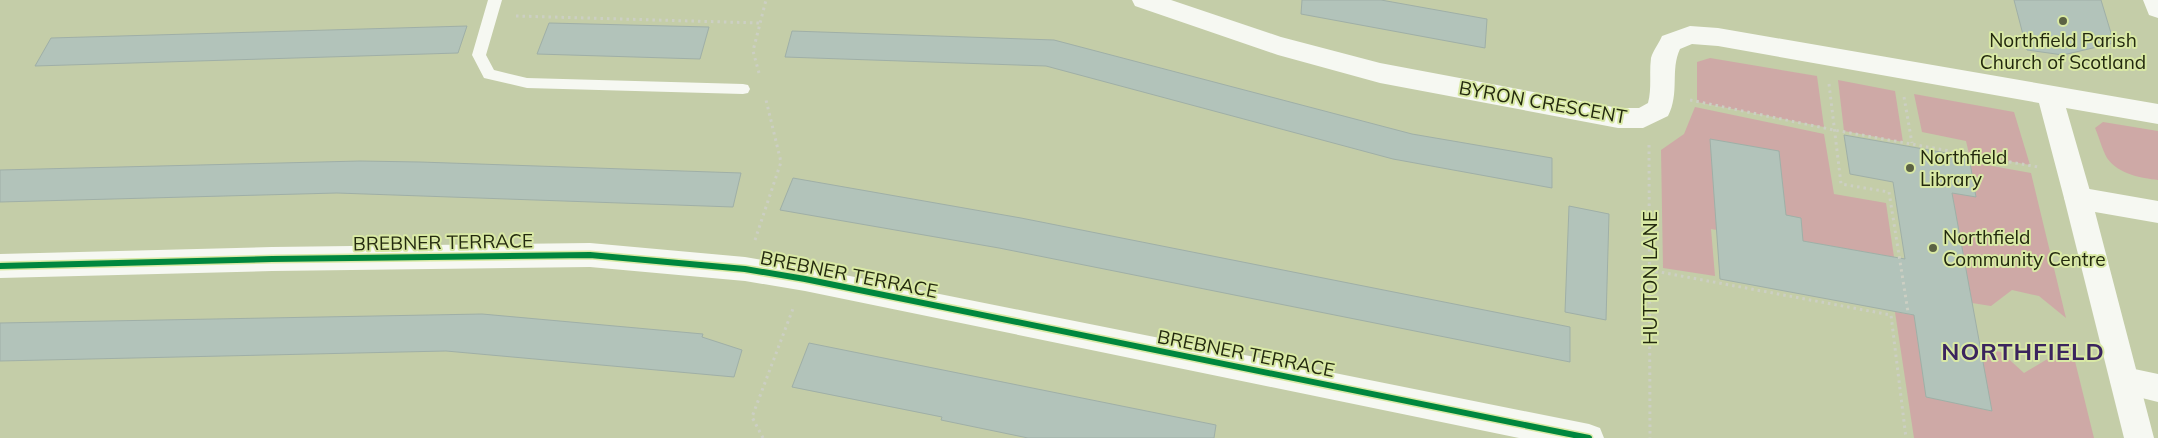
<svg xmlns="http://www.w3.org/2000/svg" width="2158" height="438" font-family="Mulish,sans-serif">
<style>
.green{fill:#cea9a6}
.building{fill:#b2c3ba;stroke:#9fafa7}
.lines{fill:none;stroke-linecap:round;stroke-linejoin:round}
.path{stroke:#cccfc3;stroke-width:3;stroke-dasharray:2.5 4;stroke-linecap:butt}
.service{fill:#f6f8f2;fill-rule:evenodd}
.minor{fill:#f6f8f2;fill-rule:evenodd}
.tertiary{fill:#f6f8f2;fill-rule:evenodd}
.cycleway-casing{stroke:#d9e9a5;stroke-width:9}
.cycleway{stroke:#00873e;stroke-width:6}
.poi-dot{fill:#5b6244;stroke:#d9e9a5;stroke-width:2}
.labels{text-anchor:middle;stroke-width:4;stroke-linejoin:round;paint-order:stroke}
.poi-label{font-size:19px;fill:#23290e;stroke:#d9e9a5;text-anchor:start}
.street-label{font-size:19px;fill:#23290e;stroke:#d9e9a5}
.district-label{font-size:24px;font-weight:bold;letter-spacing:1px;fill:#3b245e;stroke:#d9e9a5}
</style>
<rect width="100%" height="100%" fill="#c4cda8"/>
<g class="green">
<path d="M 1710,58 L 1817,76 L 1824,127 L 1697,102 L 1697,62 Z"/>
<path d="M 1838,80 L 1895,91 L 1903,142 L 1844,131 Z"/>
<path d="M 1914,94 L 2014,112 L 2030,165 L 1969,154 L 1966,141 L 1922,132 Z"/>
<path d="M 1695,107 L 1824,134 L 1834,194 L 1886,203 L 1894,257 L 1803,241 L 1801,218 L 1786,215 L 1779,151 L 1710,139 L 1717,230 L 1711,229 L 1715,276 L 1663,268 L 1661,150 L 1684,134 Z"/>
<path d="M 2103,122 L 2158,131 L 2158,180 C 2141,178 2118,174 2107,158 C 2102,149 2099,137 2095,128 Z"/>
<path d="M 1970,162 L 2031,173 L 2066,318 L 2039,296 L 2012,290 L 1991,306 L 1972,303 L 1952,193 L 1976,197 Z"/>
<path d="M 1895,312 L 1914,315 L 1926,397 L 1991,411 L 1980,348 L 2001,352 L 2024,373 L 2071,345 L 2094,438 L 1914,438 Z"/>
</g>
<g class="building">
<path d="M 1302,0 L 1381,0 L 1487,19 L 1485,48 L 1301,14 Z"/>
<path d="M 2014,0 L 2101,0 L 2114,43 L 2063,55 L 2027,50 Z"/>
<path d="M 549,23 L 709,27 L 700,59 L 537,54 Z"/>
<path d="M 467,26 L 458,53 L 35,66 L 51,38 Z"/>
<path d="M 792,31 L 1054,40 L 1412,134 L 1552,158 L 1552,188 L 1393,159 L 1046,66 L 785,57 Z"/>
<path d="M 1844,135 L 1969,157 L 1976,197 L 1952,193 L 1992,411 L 1926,397 L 1914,315 L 1720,279 L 1710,139 L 1779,151 L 1786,215 L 1801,218 L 1803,241 L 1905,259 L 1893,182 L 1850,174 Z"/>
<path d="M 360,161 L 420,162 L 741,173 L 733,207 L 337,193 L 0,202 L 0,170 Z"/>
<path d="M 793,178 L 1021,218 L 1570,327 L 1570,362 L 999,248 L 780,210 Z"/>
<path d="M 1569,206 L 1609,214 L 1606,320 L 1565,312 Z"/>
<path d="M 482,314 L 703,334 L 702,337 L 742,350 L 734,377 L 446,351 L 0,361 L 0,323 Z"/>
<path d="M 809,343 L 1216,425 L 1214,438 L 1028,438 L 941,420 L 942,417 L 792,387 Z"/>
</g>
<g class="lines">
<g class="path">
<path d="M 516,16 L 760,23"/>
<path d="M 759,73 L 753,51 L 766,0"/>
<path d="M 1829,84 L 1841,184 L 1889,192 L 1908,312"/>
<path d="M 1904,97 L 1912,143"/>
<path d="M 1690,100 L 1834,130 L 2038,167"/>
<path d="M 1649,145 L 1650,438"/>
<path d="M 755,240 L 781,162 L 766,100"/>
<path d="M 1649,270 L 1891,315 L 1906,438"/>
<path d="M 763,438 L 752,417 L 794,306"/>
</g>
<path class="service" d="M 488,0 L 502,0 L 486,55 L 494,70 L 527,78 L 743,84 L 748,85 L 750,89 L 748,93 L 743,94 L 527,88 L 484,78 L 472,55 Z"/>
<g class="minor">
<path d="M 1132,0 L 1171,0 L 1281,37 L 1380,63 L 1618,108 L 1639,108 L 1648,103 C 1652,88 1649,73 1651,58 C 1653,51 1659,43 1662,36 L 1690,26 L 1718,28 L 2158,104 L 2158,124 L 2066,108 L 2092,198 L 2088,206 L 2078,209 L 2068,206 L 2064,198 L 2039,103 L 1718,46 L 1692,44 L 1680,49 C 1670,70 1680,93 1668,116 L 1643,128 L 1618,128 L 1380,83 L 1278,55 L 1135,6 Z"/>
<path d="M 2143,0 L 2158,0 L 2158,18 L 2149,15 Z"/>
<path d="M 590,243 L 745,257 L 805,267 L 1589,424 L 1600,428 L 1604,438 L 1519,438 L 805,291 L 745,281 L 590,267 L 272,271 L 0,278 L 0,254 L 272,247 Z"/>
<path d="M 2125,367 L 2158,374 L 2158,402 L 2114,391 L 2110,381 L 2114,371 Z"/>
</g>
<path class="tertiary" d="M 2078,187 L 2158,201 L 2158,223 L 2095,212 L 2154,438 L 2124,438 L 2064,198 L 2068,190 Z"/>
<defs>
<path id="cycleway" d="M 0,266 L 272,259 L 590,255 L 745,269 L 805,279 L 1589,438"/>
</defs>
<use href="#cycleway" class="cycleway-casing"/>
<use href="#cycleway" class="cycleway"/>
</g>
<g class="poi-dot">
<circle cx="2063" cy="21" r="5"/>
<circle cx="1910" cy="168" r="5"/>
<circle cx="1933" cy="248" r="5"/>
</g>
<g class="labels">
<g class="poi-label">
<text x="2063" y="47" text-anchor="middle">Northfield Parish<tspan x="2063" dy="22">Church of Scotland</tspan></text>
<text x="1920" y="164">Northfield<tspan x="1920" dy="22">Library</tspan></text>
<text x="1943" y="244">Northfield<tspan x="1943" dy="22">Community Centre</tspan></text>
</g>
<g class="street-label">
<text transform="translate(1543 102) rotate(10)" y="7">BYRON CRESCENT</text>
<text transform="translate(443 242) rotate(-1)" y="7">BREBNER TERRACE</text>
<text transform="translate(849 274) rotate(11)" y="7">BREBNER TERRACE</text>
<text transform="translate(1650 278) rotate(-90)" y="7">HUTTON LANE</text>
<text transform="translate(1246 353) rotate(11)" y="7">BREBNER TERRACE</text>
</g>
<g class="district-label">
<text x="2023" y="360">NORTHFIELD</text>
</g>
</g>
</svg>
